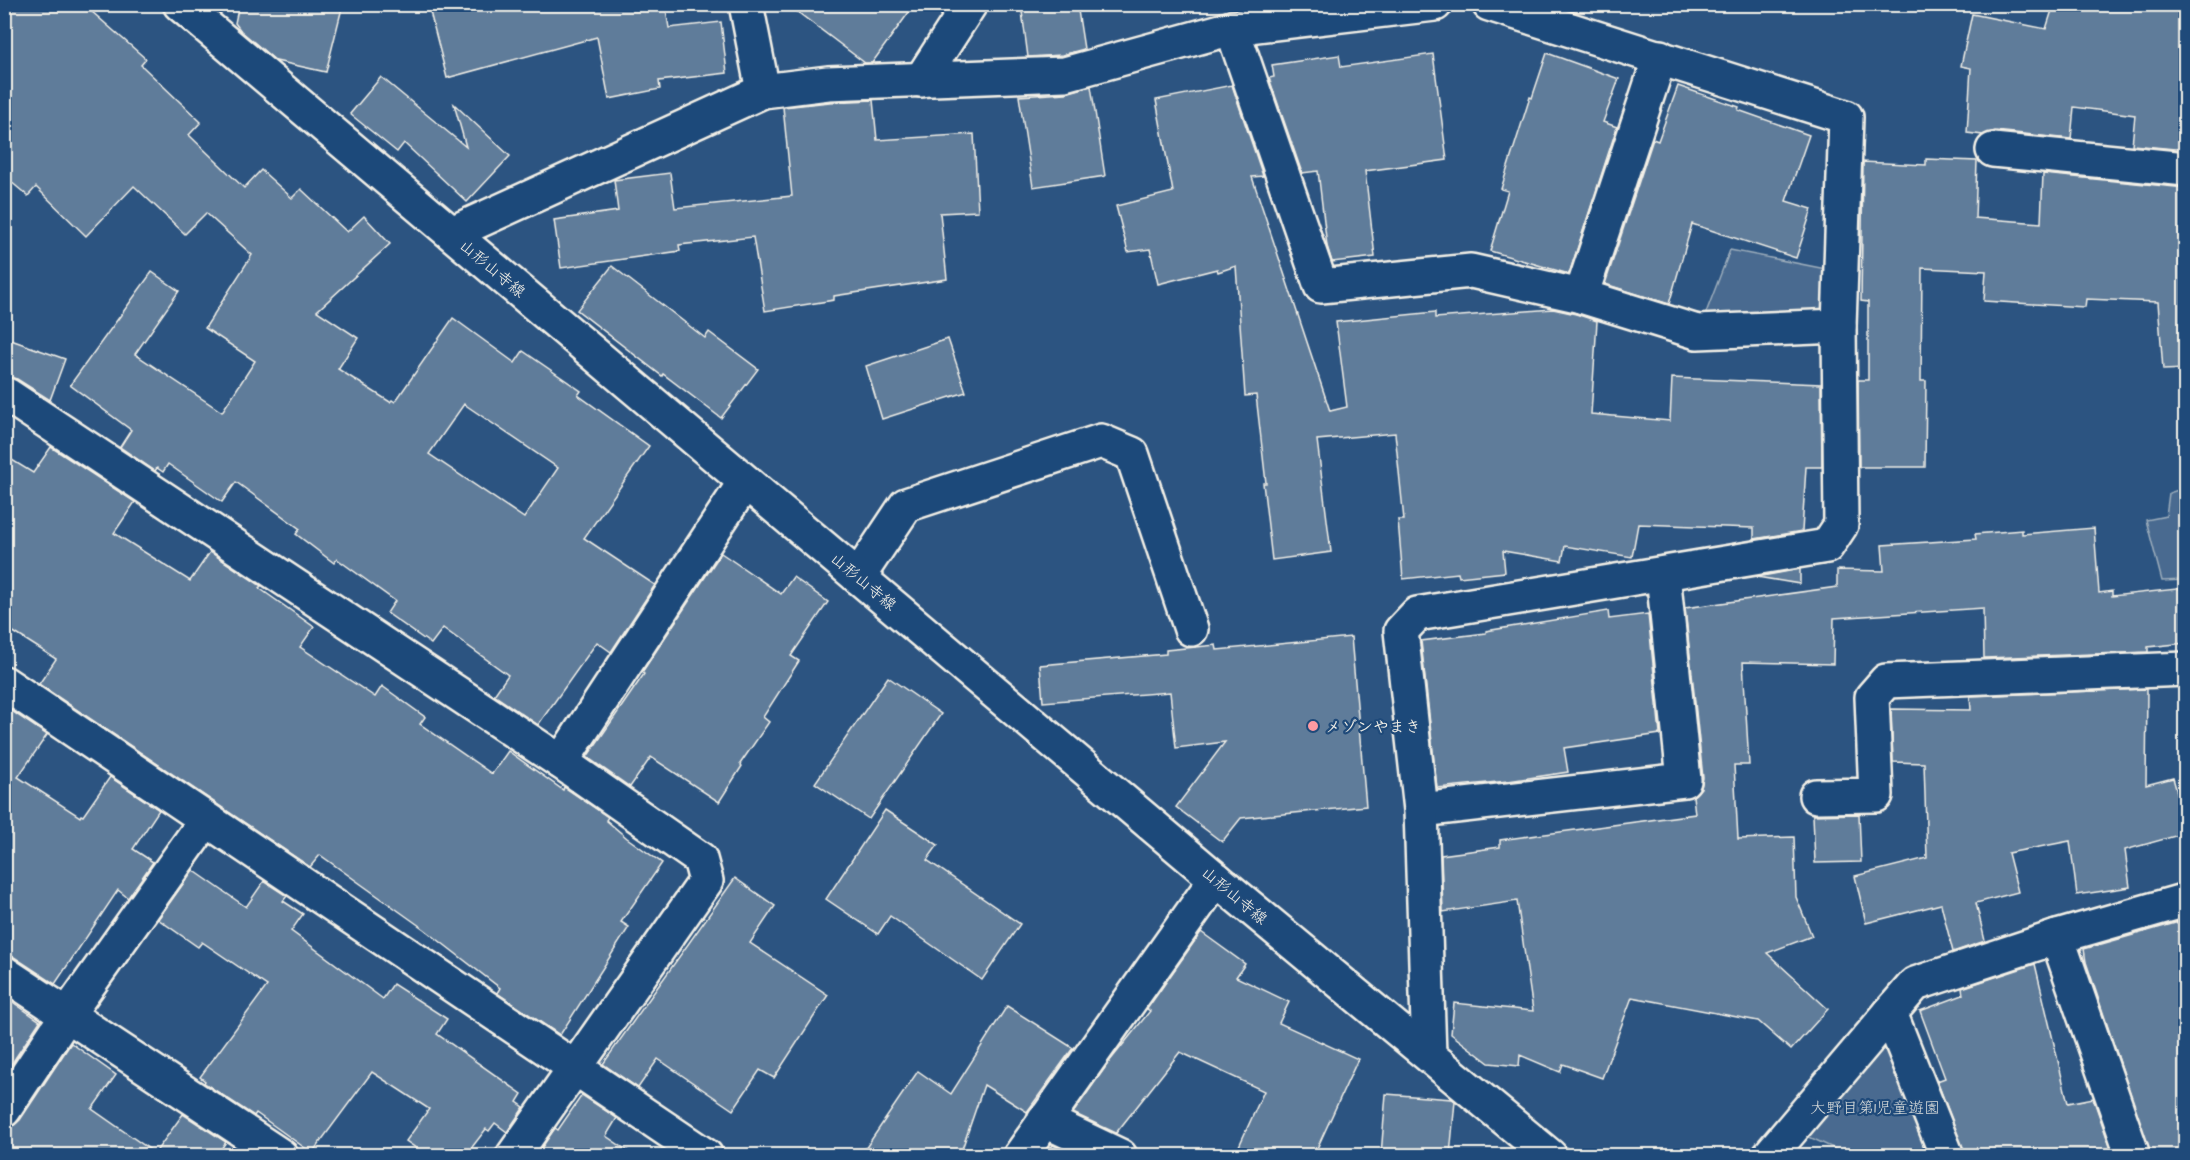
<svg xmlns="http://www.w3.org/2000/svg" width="2190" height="1160" font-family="'Architects Daughter','Klee One',sans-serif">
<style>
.green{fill:#496b90;stroke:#9eaebc;stroke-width:1.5}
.building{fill:#5e7b9a;stroke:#f4f1e8;stroke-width:1.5;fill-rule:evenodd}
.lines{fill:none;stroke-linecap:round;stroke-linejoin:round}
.minor-casing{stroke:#f4f1e8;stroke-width:38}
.major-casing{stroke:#f4f1e8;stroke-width:38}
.minor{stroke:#1f4a7a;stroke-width:33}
.major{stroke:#1f4a7a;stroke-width:33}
.poi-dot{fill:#ff9aa2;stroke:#1f4a7a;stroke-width:2}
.labels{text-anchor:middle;stroke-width:4.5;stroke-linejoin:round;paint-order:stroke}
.street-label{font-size:16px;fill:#f4f1e8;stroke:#1f4a7a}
.poi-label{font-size:16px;font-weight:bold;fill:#f4f1e8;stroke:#1f4a7a;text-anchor:start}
.park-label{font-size:16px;fill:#dadddb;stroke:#1f4a7a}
</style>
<rect width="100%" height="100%" fill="#2c5481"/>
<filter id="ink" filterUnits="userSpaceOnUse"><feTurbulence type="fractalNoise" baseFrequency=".0167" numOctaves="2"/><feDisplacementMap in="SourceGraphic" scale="12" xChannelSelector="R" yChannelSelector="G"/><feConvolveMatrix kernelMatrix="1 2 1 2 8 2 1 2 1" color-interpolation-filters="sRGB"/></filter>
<g filter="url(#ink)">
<g class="green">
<path d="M 1730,250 L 1841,272 L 1839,326 L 1704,318 Z"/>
<path d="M 2181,489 L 2182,545 L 2185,545 L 2185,580 L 2162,581 L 2146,520 L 2166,516 L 2169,493 Z"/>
<path d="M 1890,1013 L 1947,1155 L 1848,1155 L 1792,1129 Z"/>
</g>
<g class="building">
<path d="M 4,4 L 83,4 L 146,59 L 141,65 L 201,122 L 189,135 L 244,188 L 261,170 L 292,198 L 301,189 L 347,232 L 364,216 L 390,244 L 317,311 L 358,338 L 338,369 L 390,402 L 392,400 L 395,402 L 453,318 L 515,363 L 523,351 L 581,391 L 578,395 L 649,446 L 584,538 L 655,585 L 611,652 L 597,642 L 538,725 L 494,695 L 508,675 L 443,628 L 431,644 L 387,613 L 395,601 L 337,559 L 334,563 L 296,534 L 300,529 L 236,482 L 222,502 L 168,464 L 163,472 L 157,468 L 155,471 L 120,447 L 131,430 L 70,385 L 152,272 L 179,291 L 135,354 L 222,412 L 255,361 L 205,328 L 252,255 L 206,213 L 185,234 L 134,186 L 86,236 L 36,187 L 28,196 L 4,176 ZM 464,404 L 558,468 L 524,518 L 429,454 Z"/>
<path d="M 239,4 L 343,4 L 326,72 L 276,61 L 241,31 L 235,23 Z"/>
<path d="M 428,4 L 665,4 L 669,28 L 721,22 L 727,73 L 659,81 L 660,89 L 609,99 L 597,37 L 447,78 Z"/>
<path d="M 787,4 L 915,4 L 872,63 L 865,63 Z"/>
<path d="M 1021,4 L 1077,4 L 1084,49 L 1062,55 L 1028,57 Z"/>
<path d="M 2054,4 L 2186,4 L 2186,150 L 2132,145 L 2135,115 L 2074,107 L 2071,139 L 1995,131 L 1983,135 L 1967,133 L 1971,68 L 1961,66 L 1972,14 L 2046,29 Z"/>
<path d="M 1547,53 L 1619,79 L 1603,122 L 1617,127 L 1569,274 L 1490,251 L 1508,191 L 1501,189 L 1530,97 L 1532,98 Z"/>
<path d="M 1433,54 L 1447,160 L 1365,171 L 1375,257 L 1332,262 L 1327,246 L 1318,171 L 1302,173 L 1269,78 L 1274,77 L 1272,65 L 1339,55 L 1341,67 Z"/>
<path d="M 381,77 L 466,147 L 454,104 L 510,156 L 467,202 L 404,143 L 397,152 L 350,114 Z"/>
<path d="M 1232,85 L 1263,176 L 1252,177 L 1330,411 L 1347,407 L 1336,322 L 1435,312 L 1435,318 L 1553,309 L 1576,314 L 1597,321 L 1591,414 L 1670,421 L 1672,378 L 1821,384 L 1822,467 L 1806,467 L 1802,531 L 1754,539 L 1754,528 L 1638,524 L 1632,557 L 1565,546 L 1562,561 L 1503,551 L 1505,572 L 1459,577 L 1458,573 L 1403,579 L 1398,520 L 1404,520 L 1395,433 L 1317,440 L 1331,552 L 1272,560 L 1263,483 L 1266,483 L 1256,395 L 1245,396 L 1236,266 L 1218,272 L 1217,269 L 1158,284 L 1150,249 L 1128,252 L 1116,206 L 1173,192 L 1156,100 Z"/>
<path d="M 1091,86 L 1105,176 L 1033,187 L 1019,96 L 1066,93 Z"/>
<path d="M 1678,86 L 1739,107 L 1738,110 L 1809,135 L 1786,201 L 1812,209 L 1796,258 L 1692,224 L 1669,304 L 1605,284 L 1653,139 L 1658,141 Z"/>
<path d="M 873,100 L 877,140 L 974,134 L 978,211 L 940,213 L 947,279 L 834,296 L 834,300 L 765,311 L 753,237 L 679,245 L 680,251 L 561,268 L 554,220 L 618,211 L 614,180 L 670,173 L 675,208 L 792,196 L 783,107 L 830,102 Z"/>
<path d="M 1926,159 L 1977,161 L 1975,218 L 2041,223 L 2043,174 L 2186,188 L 2186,369 L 2163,370 L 2158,302 L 2086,299 L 2085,307 L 1984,301 L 1986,271 L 1922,268 L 1921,381 L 1926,381 L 1925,467 L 1859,467 L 1858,380 L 1868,380 L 1868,302 L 1861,301 L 1863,162 L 1926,165 Z"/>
<path d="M 612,266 L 705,338 L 709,332 L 758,369 L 721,418 L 663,374 L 662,376 L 577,310 Z"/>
<path d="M 948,339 L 966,392 L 882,419 L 866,366 Z"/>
<path d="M 11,340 L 65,359 L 50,400 L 17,379 L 4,376 L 4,359 Z"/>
<path d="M 51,447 L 135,502 L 114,533 L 190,581 L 210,552 L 261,586 L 259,588 L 314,627 L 300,647 L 375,697 L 382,686 L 425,717 L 420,724 L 492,774 L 508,751 L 563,790 L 564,787 L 608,817 L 606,820 L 627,838 L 662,863 L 621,922 L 629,927 L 560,1035 L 497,993 L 500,988 L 424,929 L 320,855 L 310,867 L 39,684 L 56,659 L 4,626 L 4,455 L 33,473 Z"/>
<path d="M 2094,528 L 2099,593 L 2112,591 L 2112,596 L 2186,588 L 2186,643 L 2148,647 L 2148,652 L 1984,658 L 1983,608 L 1834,618 L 1833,664 L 1743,662 L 1749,765 L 1734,765 L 1738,839 L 1794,837 L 1796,897 L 1812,936 L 1767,953 L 1828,1009 L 1791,1050 L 1758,1021 L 1632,997 L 1602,1078 L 1563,1064 L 1560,1072 L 1520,1055 L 1519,1066 L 1489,1063 L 1451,1034 L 1454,1003 L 1533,1011 L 1517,901 L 1443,912 L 1441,855 L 1500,847 L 1500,840 L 1695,814 L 1693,796 L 1701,788 L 1703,778 L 1685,608 L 1837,587 L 1837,570 L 1884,571 L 1882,545 L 1976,539 L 1975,534 L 2022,530 L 2022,534 Z"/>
<path d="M 721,553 L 781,594 L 793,577 L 828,602 L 791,656 L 799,661 L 763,717 L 769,722 L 740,764 L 742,766 L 719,802 L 651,757 L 630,787 L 587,757 L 644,674 L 642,672 Z"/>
<path d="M 1800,569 L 1800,584 L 1757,577 Z"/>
<path d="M 1608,611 L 1609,619 L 1648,614 L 1660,734 L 1564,748 L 1568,772 L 1508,781 L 1437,788 L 1421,641 L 1486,633 L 1486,631 Z"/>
<path d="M 1351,637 L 1366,806 L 1241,818 L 1222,842 L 1176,807 L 1225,742 L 1176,748 L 1170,692 L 1043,702 L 1040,665 L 1166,654 L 1166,650 L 1216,645 L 1217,650 Z"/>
<path d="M 888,677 L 941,714 L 869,819 L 815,783 Z"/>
<path d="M 2147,689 L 2146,785 L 2173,778 L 2186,824 L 2186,833 L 2125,850 L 2130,887 L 2077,895 L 2070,841 L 2008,853 L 2018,892 L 1976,903 L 1985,941 L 1953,952 L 1941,904 L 1866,923 L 1855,876 L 1927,858 L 1924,763 L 1893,762 L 1891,709 L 1971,710 L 1970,696 Z"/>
<path d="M 4,706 L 47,735 L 18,777 L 80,817 L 81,815 L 83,816 L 110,777 L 159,810 L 133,849 L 153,862 L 128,898 L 118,890 L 55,984 L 14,957 L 4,954 Z"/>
<path d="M 885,810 L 938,845 L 927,860 L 1020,924 L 982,980 L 890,916 L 878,934 L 826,899 Z"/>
<path d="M 1859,814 L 1861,862 L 1815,863 L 1813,815 Z"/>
<path d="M 193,870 L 246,907 L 264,881 L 287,896 L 283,901 L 303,914 L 291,931 L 383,999 L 393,984 L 447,1019 L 437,1034 L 522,1094 L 517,1102 L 524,1107 L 507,1132 L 495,1123 L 489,1131 L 486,1129 L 466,1155 L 426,1155 L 406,1141 L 429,1109 L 372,1072 L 312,1153 L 256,1113 L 254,1116 L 204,1083 L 205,1081 L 200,1077 L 267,986 L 202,942 L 198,947 L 158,919 Z"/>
<path d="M 735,878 L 775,906 L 750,943 L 828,995 L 774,1078 L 760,1070 L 733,1110 L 658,1059 L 638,1088 L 603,1064 Z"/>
<path d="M 2186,920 L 2186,1155 L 2151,1155 L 2086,962 L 2084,949 Z"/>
<path d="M 1201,932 L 1245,964 L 1236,977 L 1289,1002 L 1279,1023 L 1358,1059 L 1314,1155 L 1235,1155 L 1264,1091 L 1180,1052 L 1116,1133 L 1073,1113 L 1109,1062 L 1150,1011 L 1147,1009 Z"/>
<path d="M 2035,964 L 2068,1103 L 2093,1098 L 2113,1155 L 1965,1155 L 1937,1081 L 1945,1078 L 1920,1011 L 1963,995 L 1962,988 Z"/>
<path d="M 4,996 L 40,1021 L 4,1075 Z"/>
<path d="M 1007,1006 L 1073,1048 L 1027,1112 L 984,1085 L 960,1155 L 861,1155 L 918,1071 L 951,1094 Z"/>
<path d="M 71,1043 L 116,1075 L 92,1109 L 155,1153 L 183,1114 L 226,1142 L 217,1155 L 4,1155 L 4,1128 L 13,1126 L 20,1120 Z"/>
<path d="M 1386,1094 L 1452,1099 L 1455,1101 L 1450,1155 L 1381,1155 Z"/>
<path d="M 582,1095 L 617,1118 L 606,1136 L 634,1155 L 540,1155 L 538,1153 L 555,1128 L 558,1130 Z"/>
<path d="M 1053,1145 L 1075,1155 L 1045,1155 Z"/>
</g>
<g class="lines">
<defs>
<g id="minor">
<path d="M 746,4 L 763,91"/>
<path d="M 1232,28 L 1321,286 L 1471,271 L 1581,296 L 1697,332 L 1839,326"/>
<path d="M 921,80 L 970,4"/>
<path d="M 1993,150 L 2186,169"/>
<path d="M 452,233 L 763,91 L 828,83 L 1065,74 L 1232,28 L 1435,4"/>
<path d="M 1581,296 L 1660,57"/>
<path d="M 4,395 L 7,395 L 561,762 L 700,859 L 706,881 L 513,1156"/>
<path d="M 858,577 L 906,505 L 1101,441 L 1132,454 L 1191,629"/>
<path d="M 4,683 L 706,1156"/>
<path d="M 561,762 L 745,482"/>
<path d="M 1816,796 L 1876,795 L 1872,697 L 1886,681 L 2186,669"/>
<path d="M 1421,810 L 1684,780 L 1663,574"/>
<path d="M 2057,937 L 2133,1156"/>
<path d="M 4,973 L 281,1156"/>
<path d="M 1429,1055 L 1421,810 L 1401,631 L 1417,614 L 1827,546 L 1841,525 L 1839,326 L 1846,117 L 1489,4"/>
<path d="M 4,1110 L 67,1015 L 206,820"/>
<path d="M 1044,1120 L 1120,1156"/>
<path d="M 1020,1156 L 1216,879"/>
<path d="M 1769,1156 L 1890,1013"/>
<path d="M 1947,1156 L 1890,1013 L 1915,984 L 2057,937 L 2186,900"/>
</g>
<path id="major" d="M 180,4 L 1216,879 L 1550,1156"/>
</defs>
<use href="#minor" class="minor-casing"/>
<use href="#major" class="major-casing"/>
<use href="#minor" class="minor"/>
<use href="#major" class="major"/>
</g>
</g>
<circle class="poi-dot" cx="1313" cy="726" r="6"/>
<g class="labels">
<g class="street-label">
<text transform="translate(493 268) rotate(40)" y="6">山形山寺線</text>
<text transform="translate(864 581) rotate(40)" y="6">山形山寺線</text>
<text transform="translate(1235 895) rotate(40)" y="6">山形山寺線</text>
</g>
<g class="poi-label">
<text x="1325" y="732">メゾンやまき</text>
</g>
<g class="park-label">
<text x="1875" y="1113">大野目第1児童遊園</text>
</g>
</g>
<rect width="2190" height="1160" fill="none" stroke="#1f4a7a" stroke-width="24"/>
<rect x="12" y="12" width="2166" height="1136" fill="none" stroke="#f4f1e8" stroke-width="2" filter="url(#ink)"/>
</svg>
